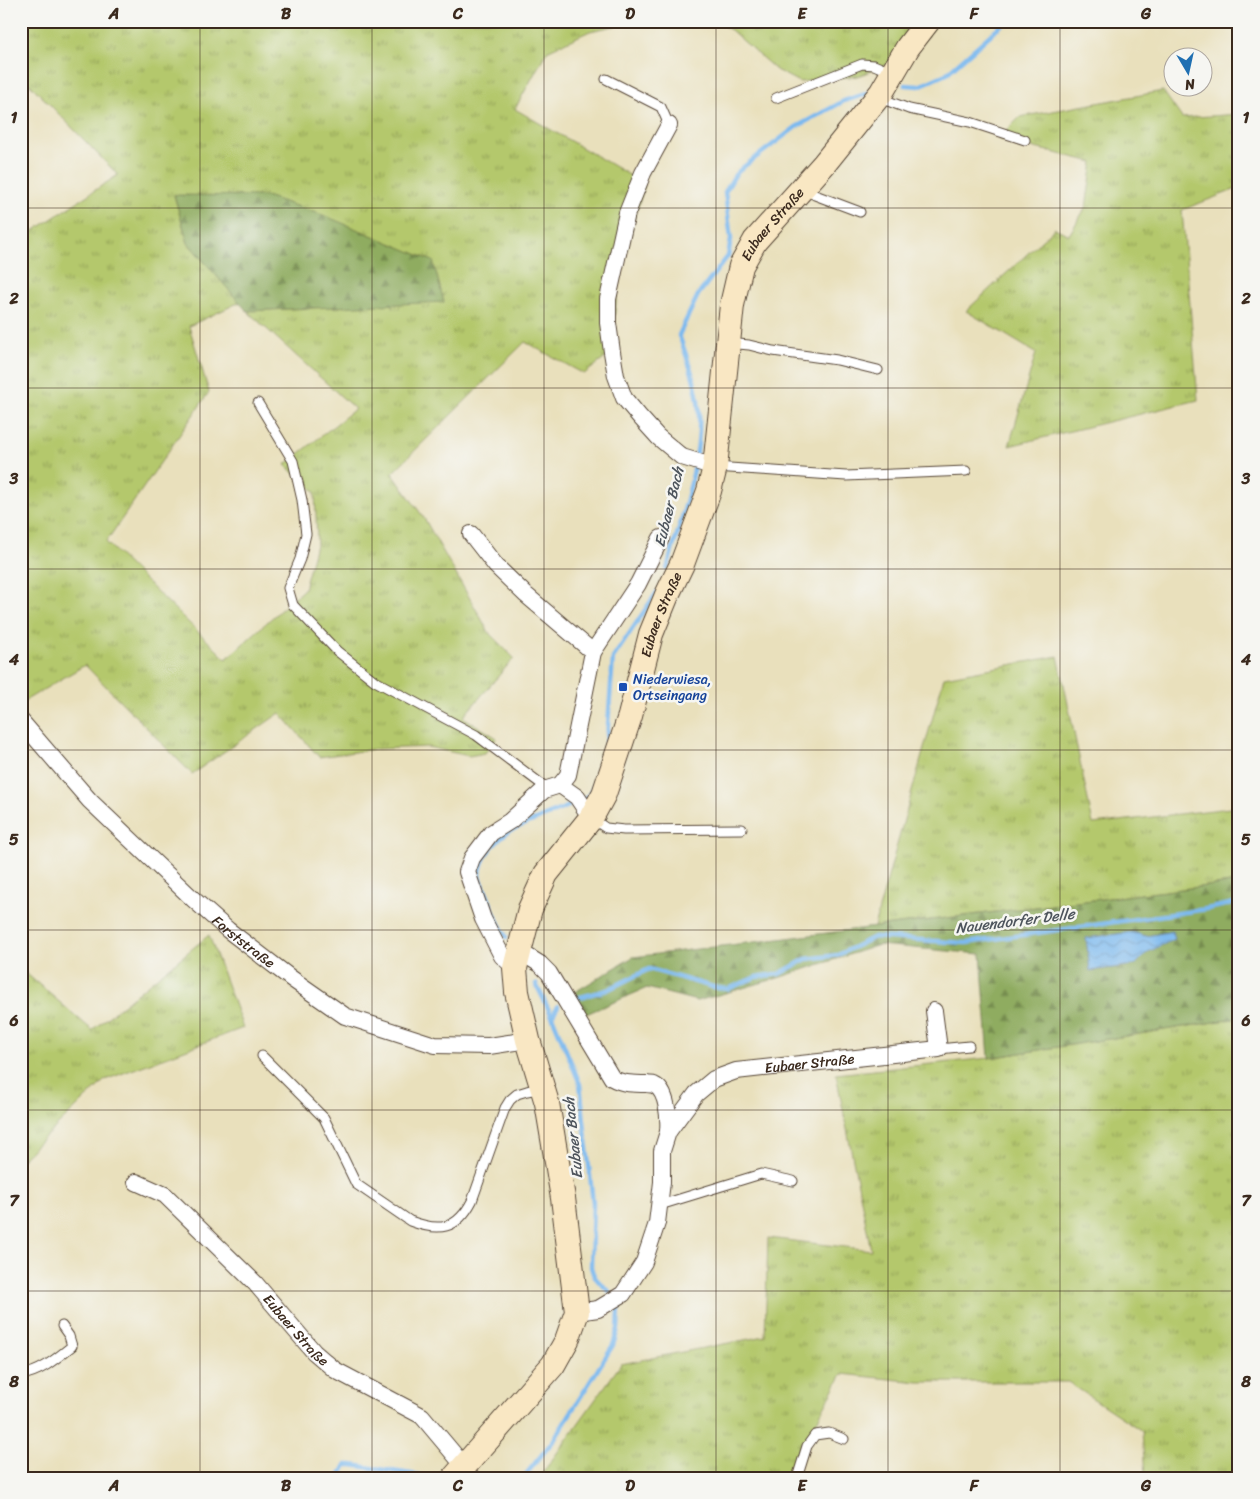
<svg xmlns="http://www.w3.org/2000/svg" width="1260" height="1499" font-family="Sriracha,sans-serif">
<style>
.grass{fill:url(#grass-tufts);stroke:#787945;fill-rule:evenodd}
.forest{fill:url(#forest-firs);stroke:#656b3f}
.water{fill:url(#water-waves);stroke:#5c7286}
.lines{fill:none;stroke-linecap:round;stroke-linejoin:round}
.stream{stroke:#7cb9ef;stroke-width:4.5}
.lane-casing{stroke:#554536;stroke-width:11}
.street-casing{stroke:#554536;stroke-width:18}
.secondary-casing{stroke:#554536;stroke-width:26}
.lane{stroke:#fff;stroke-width:9}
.street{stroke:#fff;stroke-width:16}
.secondary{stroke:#f9e7c3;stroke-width:24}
.grid{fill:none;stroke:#3b2a1e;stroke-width:1;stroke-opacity:0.55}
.transit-dot{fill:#1a4fb4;stroke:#f6f6f2;stroke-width:2}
.labels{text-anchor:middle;stroke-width:5;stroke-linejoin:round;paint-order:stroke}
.street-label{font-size:14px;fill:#3b2a1e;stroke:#f6f6f2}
.transit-label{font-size:14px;fill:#164399;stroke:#f6f6f2;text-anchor:start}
.water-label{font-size:15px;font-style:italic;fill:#4e555d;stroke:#f6f6f2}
.neatline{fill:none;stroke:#3b2a1e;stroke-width:2}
.grid-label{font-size:16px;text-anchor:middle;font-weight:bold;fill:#3b2a1e}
</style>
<defs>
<pattern id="grass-tufts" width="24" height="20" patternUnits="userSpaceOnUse" patternTransform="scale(1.25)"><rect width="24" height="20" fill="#b4c86c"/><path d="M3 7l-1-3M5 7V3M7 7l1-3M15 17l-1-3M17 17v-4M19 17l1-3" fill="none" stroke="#94a358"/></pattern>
<pattern id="forest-firs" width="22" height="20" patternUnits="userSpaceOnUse" patternTransform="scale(1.25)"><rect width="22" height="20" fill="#8fac60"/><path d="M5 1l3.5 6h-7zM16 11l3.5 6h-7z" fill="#768c4f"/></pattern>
<pattern id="water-waves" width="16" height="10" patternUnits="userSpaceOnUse" patternTransform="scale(1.25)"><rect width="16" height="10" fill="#7cb9ef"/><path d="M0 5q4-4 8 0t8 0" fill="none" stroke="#6797c1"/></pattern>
</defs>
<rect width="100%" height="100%" fill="#f6f6f2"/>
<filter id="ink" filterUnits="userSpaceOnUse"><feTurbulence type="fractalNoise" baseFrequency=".02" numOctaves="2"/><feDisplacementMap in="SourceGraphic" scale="10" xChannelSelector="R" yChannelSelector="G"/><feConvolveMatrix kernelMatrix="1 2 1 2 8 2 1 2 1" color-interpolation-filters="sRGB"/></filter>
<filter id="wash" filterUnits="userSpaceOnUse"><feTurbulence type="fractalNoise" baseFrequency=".0096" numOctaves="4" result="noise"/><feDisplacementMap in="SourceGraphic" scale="20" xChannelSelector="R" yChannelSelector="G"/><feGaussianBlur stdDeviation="1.12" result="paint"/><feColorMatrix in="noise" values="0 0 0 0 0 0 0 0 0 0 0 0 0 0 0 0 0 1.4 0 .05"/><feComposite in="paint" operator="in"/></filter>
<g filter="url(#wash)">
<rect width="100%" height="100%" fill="#e9e0bc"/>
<g class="grass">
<path d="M 21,21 L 638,21 L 590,31 L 547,51 L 515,109 L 645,184 L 633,223 L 618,288 L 614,319 L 616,350 L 584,374 L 525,342 L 392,473 L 424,518 L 490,634 L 514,658 L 463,717 L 497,738 L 485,753 L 469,756 L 428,747 L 375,749 L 319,757 L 280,713 L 192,774 L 85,665 L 21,703 L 21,239 L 118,175 L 21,75 ZM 174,195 L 444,301 L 247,311 L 355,409 L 285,465 L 315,492 L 317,541 L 304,589 L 226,659 L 106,542 L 209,392 L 189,326 L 240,302 L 188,243 Z"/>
<path d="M 714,21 L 939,21 L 911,55 L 858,76 L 799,82 L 776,70 L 731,30 Z"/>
<path d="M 1163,91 L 1182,118 L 1239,114 L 1239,188 L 1182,210 L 1198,400 L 1009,446 L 1036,353 L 966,311 L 1055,228 L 1069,235 L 1086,207 L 1093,162 L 998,139 L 1020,117 Z"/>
<path d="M 1058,656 L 1093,824 L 1239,807 L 1239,882 L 874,927 L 944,677 Z"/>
<path d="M 209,935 L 243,1028 L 105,1080 L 21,1160 L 21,969 L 92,1030 Z"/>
<path d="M 1239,1018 L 1239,1478 L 1142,1478 L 1145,1476 L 1142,1431 L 1068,1382 L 918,1382 L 842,1374 L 786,1478 L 539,1478 L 621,1364 L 765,1336 L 768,1238 L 871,1250 L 836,1074 L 989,1058 Z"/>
</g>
<g class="forest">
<path d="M 174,195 L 266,196 L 323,215 L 433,261 L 444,302 L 247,311 L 188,243 Z"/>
<path d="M 1239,882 L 1239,1018 L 989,1058 L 981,954 L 879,945 L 778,978 L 697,1001 L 647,988 L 586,1014 L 573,993 L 633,957 Z"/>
</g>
<path class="water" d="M 1173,931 L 1175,939 L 1148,952 L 1135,965 L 1090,971 L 1086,938 L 1132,932 L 1146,936 Z"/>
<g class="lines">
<g class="stream">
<path d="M 905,85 L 919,86 L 946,74 L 1006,21"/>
<path d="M 667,569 C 681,517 705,455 698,401 C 695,379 687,357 679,335 L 698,295 L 728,256 L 731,239 L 725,192 L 735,175 L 742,168 L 796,127 L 844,101 L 869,93"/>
<path d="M 604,756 L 606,751 L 613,658 L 657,592"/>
<path d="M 583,799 L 589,795 L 595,784"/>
<path d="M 506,937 L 497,920 L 480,877 C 479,859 495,840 509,831 L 576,803"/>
<path d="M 536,984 L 552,1016 L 580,1084 L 593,1203 L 591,1267 C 594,1280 600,1282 609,1291"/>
<path d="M 573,999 L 607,990 L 649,969 L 713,987 L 728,989 L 756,977 L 779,974 L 806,959 L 838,955 L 874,937 L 966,943 L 1207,909 L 1239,902"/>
<path d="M 552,1016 L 558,1006"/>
<path d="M 339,1478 L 346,1465 L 352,1465 L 418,1475 L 430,1478"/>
<path d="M 523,1478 L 553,1441 L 613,1345 L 618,1329 L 619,1308"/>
</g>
</g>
</g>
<g filter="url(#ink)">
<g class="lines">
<defs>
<g id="lane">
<path d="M 606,79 L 661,107 L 669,125"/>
<path d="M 776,98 L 862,64 L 874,65 L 893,73"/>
<path d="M 880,98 L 909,109 L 970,122 L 1025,140"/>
<path d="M 803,188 L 815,195 L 860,212"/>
<path d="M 728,343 L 749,345 L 773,351 L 837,360 L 878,370"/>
<path d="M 258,403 L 293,461 L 302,500 L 306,534 L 300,559 L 288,588 L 293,605 L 337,651 L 375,681 L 476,735 L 548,789"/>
<path d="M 715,467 L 846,476 L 966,471"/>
<path d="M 591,818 L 606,828 L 624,830 L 742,829"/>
<path d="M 939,1049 L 969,1046"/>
<path d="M 262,1056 L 324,1118 L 356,1184 L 410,1221 C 439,1232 457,1230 472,1201 L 505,1108 L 510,1100 L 517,1094 L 527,1091 L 541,1088"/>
<path d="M 660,1205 L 761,1174 L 793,1181"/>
<path d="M 21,1375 C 41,1372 57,1358 72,1346 L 69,1336 L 62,1326"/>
<path d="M 797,1478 L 807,1446 L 815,1435 L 829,1433 L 844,1439"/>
</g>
<g id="street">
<path d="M 669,125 L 643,173 L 627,213 L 608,299 L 608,323 L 612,352 L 616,376 L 624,398 L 639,416 L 658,437 L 682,457 L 715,467"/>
<path d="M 471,534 L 496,566 L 526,595 L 593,652"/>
<path id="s1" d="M 21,721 L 90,801 L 193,899 L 228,930 L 292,979 L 345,1016 L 435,1045 L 489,1046 L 528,1040"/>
<path d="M 560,785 L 577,797 L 591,818"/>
<path d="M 519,951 L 540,964 L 549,973 L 612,1078 C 622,1084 635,1084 647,1084 C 649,1085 652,1084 654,1085 C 668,1091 669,1120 668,1132"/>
<path d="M 515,968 L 502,956 L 483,919 L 467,872 L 472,858 L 491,833 L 510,821 L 544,790 L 560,785 L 568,775 L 593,652 L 638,584 L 661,538"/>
<path id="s2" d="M 136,1182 L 165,1195 L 255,1283 L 314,1352 L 335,1370 L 422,1416 L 464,1466"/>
<path id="s3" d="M 577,1312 L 598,1309 L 623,1294 L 644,1262 L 657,1223 L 662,1182 L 662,1151 L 668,1132 L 696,1094 L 714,1079 L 736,1071 L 939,1049 L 934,1011"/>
</g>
<g id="secondary">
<path id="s4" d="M 454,1478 L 553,1365 L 567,1340 L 577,1312 L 563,1198 L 547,1103 L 528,1040 L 517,992 L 515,968 L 530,909 L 546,874 L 591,818 L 604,794 L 630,716 L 651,634 L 667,595 L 682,564 L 709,491 L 715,467 L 732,305 L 741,266 L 755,241 L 824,164 L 881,93 L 908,47 L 928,21"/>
</g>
</defs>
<use href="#lane" class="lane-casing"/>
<use href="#street" class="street-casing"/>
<use href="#secondary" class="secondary-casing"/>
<use href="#lane" class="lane"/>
<use href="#street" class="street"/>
<use href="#secondary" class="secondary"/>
</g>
</g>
<path class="grid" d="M 200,21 L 200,1478M 372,21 L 372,1478M 544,21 L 544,1478M 716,21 L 716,1478M 888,21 L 888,1478M 1060,21 L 1060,1478M 21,208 L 1239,208M 21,388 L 1239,388M 21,569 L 1239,569M 21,750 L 1239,750M 21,930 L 1239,930M 21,1110 L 1239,1110M 21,1291 L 1239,1291"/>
<rect class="transit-dot" x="618" y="682" width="10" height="10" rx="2.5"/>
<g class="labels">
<g class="street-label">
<text dy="5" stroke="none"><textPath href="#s4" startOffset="1359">Eubaer Straße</textPath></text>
<text dy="5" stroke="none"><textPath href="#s4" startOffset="946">Eubaer Straße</textPath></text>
<text dy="5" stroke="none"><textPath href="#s1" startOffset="314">Forststraße</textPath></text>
<text dy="5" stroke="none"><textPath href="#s3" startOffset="390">Eubaer Straße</textPath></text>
<text dy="5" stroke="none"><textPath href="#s2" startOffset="220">Eubaer Straße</textPath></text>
</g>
<g class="transit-label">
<text x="633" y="684">Niederwiesa,<tspan x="633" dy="16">Ortseingang</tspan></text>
</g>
<g class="water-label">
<text transform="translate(669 507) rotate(-76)" y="5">Eubaer Bach</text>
<text transform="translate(1015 921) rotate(-7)" y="5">Nauendorfer Delle</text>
<text transform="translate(573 1138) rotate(-96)" y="5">Eubaer Bach</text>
</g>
</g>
<rect width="1260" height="1499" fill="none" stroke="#f6f6f2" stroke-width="55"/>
<g transform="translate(1188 72) rotate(171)"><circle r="24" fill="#f6f6f2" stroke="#aba49d"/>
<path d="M0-4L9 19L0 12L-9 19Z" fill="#1f6fb2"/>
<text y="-8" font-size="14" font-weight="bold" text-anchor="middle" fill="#3b2a1e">N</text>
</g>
<rect x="28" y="28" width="1204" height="1444" class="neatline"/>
<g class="grid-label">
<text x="114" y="19">A</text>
<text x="286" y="19">B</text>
<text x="458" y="19">C</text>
<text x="630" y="19">D</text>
<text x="802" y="19">E</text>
<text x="974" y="19">F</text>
<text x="1146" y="19">G</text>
<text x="14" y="123">1</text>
<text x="1246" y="123">1</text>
<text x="14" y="304">2</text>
<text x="1246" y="304">2</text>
<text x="14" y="484">3</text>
<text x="1246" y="484">3</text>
<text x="14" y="665">4</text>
<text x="1246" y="665">4</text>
<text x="14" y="845">5</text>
<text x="1246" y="845">5</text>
<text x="14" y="1026">6</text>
<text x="1246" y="1026">6</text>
<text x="14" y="1206">7</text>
<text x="1246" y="1206">7</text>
<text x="14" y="1387">8</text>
<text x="1246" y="1387">8</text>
<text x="114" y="1491">A</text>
<text x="286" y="1491">B</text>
<text x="458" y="1491">C</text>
<text x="630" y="1491">D</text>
<text x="802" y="1491">E</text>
<text x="974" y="1491">F</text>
<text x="1146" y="1491">G</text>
</g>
</svg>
